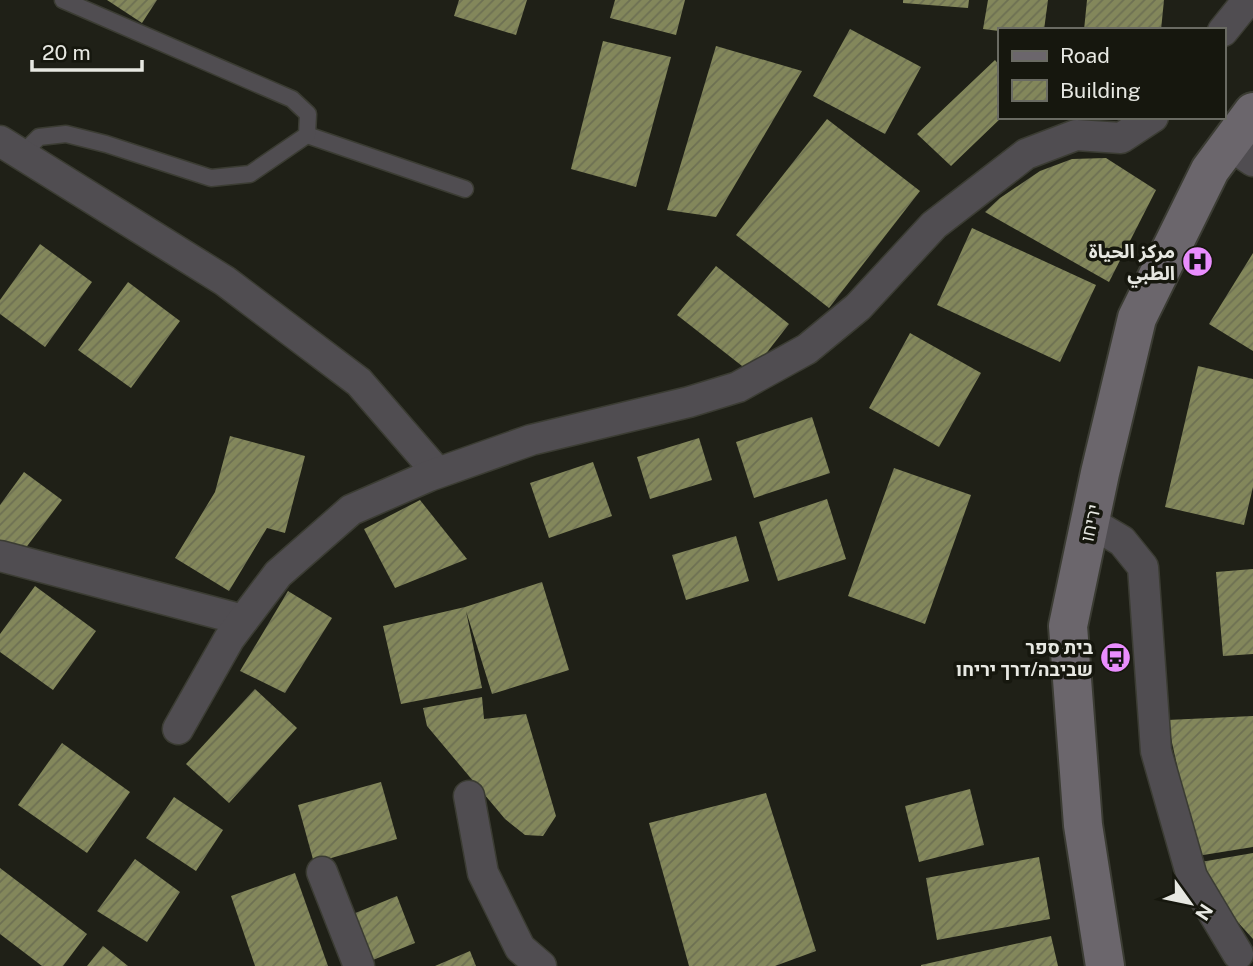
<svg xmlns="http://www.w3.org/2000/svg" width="1253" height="966" font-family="'Public Sans','Noto Sans Arabic',Heebo,sans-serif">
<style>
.building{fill:url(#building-hatch)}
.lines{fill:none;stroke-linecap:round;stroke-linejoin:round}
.lane-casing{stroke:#3b3c33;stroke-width:19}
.street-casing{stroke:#3b3c33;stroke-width:33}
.secondary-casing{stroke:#3b3c33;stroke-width:42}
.lane{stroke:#504d51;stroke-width:16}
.street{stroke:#504d51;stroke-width:30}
.secondary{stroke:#6b666c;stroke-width:38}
.labels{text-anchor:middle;stroke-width:7;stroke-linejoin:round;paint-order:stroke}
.poi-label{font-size:19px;font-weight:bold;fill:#e7e8e2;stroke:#16170e;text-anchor:end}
.street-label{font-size:19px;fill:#e7e8e2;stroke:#16170e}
</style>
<defs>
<pattern id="building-hatch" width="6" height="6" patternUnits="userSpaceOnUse" patternTransform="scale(1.75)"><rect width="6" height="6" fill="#83875b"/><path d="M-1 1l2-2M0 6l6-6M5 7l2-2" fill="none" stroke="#6d7053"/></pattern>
</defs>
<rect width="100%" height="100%" fill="#1f2017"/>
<g class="building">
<path d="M 107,0 L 157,0 L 142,23 Z"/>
<path d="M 459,0 L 527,0 L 516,35 L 454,16 Z"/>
<path d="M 615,0 L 685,0 L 676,35 L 610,18 Z"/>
<path d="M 903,0 L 969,0 L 968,8 L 903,3 Z"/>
<path d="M 988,0 L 1048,0 L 1044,30 L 999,31 L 983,29 Z"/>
<path d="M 1087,0 L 1164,0 L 1161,30 L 1084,30 Z"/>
<path d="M 850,29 L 921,67 L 885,134 L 813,96 Z"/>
<path d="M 603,41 L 671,57 L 636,187 L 571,169 Z"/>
<path d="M 716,46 L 802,71 L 716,217 L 667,210 Z"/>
<path d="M 995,60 L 999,65 L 999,117 L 1002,117 L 951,166 L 917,134 Z"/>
<path d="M 827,119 L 920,191 L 829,308 L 736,235 Z"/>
<path d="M 1106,158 L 1156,190 L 1109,282 L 985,212 L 1000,198 L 1040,171 L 1072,159 Z"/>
<path d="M 972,228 L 1096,285 L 1060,362 L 937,305 Z"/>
<path d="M 40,244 L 92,282 L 45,347 L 0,314 L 0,300 Z"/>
<path d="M 1253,253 L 1253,351 L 1209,324 Z"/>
<path d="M 716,266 L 789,324 L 751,373 L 677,315 Z"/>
<path d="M 128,282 L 180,321 L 131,388 L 78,350 Z"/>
<path d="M 910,333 L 981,373 L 939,447 L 869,408 Z"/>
<path d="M 1198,366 L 1253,379 L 1253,487 L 1244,525 L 1165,507 Z"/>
<path d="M 812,417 L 830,473 L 754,498 L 736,442 Z"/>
<path d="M 230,436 L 305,456 L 285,533 L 267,528 L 229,591 L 175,558 L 215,492 Z"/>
<path d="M 699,438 L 712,480 L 650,499 L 637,457 Z"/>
<path d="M 593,462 L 612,516 L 549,538 L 530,483 Z"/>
<path d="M 894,468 L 971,495 L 925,624 L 848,596 Z"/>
<path d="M 24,472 L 62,500 L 6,574 L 0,569 L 0,505 Z"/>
<path d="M 827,499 L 846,559 L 778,581 L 759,522 Z"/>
<path d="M 420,500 L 467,559 L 395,588 L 364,529 Z"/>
<path d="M 736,536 L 749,581 L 686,600 L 672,555 Z"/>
<path d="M 1253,569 L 1253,654 L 1223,656 L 1216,572 Z"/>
<path d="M 542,582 L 569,670 L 492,694 L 466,611 L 482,688 L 401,704 L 383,626 L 465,607 Z"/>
<path d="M 35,586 L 96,631 L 53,690 L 0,652 L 0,634 Z"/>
<path d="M 288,591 L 332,618 L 285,693 L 240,671 Z"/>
<path d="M 255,689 L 297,728 L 229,803 L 186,764 Z"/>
<path d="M 482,697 L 484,719 L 526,714 L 556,816 L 543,836 L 525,835 L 505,819 L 427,726 L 423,708 Z"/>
<path d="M 1253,716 L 1253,847 L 1197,856 L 1167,720 Z"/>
<path d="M 62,743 L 130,792 L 87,853 L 18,805 Z"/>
<path d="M 381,782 L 397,839 L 314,863 L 298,805 Z"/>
<path d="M 970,789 L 984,845 L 919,862 L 905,806 Z"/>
<path d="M 766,793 L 816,951 L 775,966 L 689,966 L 649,823 Z"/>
<path d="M 174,797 L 223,830 L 196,871 L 146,838 Z"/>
<path d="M 1253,853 L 1253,939 L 1207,888 L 1195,863 Z"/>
<path d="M 1039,857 L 1050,919 L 937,940 L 926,878 Z"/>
<path d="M 135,859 L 180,892 L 147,942 L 97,911 Z"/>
<path d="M 0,868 L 87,934 L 63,966 L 42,966 L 0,934 Z"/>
<path d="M 295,873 L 328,966 L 255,966 L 231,896 Z"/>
<path d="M 397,896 L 415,943 L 358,966 L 331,923 Z"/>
<path d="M 1051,936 L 1058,966 L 921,966 L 921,965 Z"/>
<path d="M 103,946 L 128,966 L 87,966 Z"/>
<path d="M 470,951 L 476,966 L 435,966 Z"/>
</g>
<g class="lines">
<defs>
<g id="lane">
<path d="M 307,135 L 465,189"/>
<path d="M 22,154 L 39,137 L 66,134 L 106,144 L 211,178 L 250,174 L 307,135 L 308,114 L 292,99 L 63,0"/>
</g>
<g id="street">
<path d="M 1223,31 L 1248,0"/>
<path d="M 0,141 L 225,281 L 359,382 L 437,472"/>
<path d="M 1229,145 L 1253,161"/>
<path d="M 1090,522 L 1122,541 L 1143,567 L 1156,751 L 1192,877 L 1238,954"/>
<path d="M 0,556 L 243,620"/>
<path d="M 178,729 L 229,639 L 278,574 L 351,510 L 429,476 L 531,440 L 689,402 L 738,387 L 807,349 L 858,307 L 934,225 L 1026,154 L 1076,135 L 1121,138 L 1153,117"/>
<path d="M 469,796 L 483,873 L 520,948 L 541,966"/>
<path d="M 322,872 L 359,966"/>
</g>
<path id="secondary" d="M 1105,966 L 1083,825 L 1068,626 L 1100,473 L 1137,318 L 1210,170 L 1253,112"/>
</defs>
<use href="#lane" class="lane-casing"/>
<use href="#street" class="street-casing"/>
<use href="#secondary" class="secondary-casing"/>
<use href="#lane" class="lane"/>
<use href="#street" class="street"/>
<use href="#secondary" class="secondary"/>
</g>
<defs>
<symbol id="hospital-disc" viewBox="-11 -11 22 22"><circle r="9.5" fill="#e98dfe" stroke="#16170e"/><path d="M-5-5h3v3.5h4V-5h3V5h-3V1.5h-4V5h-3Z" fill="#111"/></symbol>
<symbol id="bus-disc" viewBox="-11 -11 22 22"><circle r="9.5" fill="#e98dfe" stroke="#16170e"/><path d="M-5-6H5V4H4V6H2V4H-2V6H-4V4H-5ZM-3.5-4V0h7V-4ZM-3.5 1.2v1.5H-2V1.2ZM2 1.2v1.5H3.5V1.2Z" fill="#111"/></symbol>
</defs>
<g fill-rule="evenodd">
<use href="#hospital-disc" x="1180" y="244" width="35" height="35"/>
<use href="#bus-disc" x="1098" y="640" width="35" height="35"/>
</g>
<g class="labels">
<g class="poi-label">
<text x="1175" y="258">مركز الحياة<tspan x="1175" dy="22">الطبي</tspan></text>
<text x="1093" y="654">בית ספר<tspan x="1093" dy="22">שביבה/דרך יריחו</tspan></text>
</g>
<g class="street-label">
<text transform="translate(1090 523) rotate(-78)" y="7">יריחו</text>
</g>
</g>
<rect x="998" y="28" width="228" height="91" fill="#16170e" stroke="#6a6b63" stroke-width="2"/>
<rect x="1012" y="51" width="35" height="10" fill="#6b666c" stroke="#6a6b63" stroke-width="2"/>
<text x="1060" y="63" font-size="21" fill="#e7e8e2">Road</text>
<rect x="1012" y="80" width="35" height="21" fill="url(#building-hatch)" stroke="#6a6b63" stroke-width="2"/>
<text x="1060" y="98" font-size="21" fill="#e7e8e2">Building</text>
<g transform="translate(1190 903) rotate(123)" stroke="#16170e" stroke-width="5" paint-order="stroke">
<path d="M0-5L12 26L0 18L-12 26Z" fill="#e7e8e2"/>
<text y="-10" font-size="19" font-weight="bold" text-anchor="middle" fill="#e7e8e2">N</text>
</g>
<path d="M32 60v10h110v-10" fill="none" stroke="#e7e8e2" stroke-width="3.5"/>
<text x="42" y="60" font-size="21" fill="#e7e8e2" stroke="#16170e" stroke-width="5" paint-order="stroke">20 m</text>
</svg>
